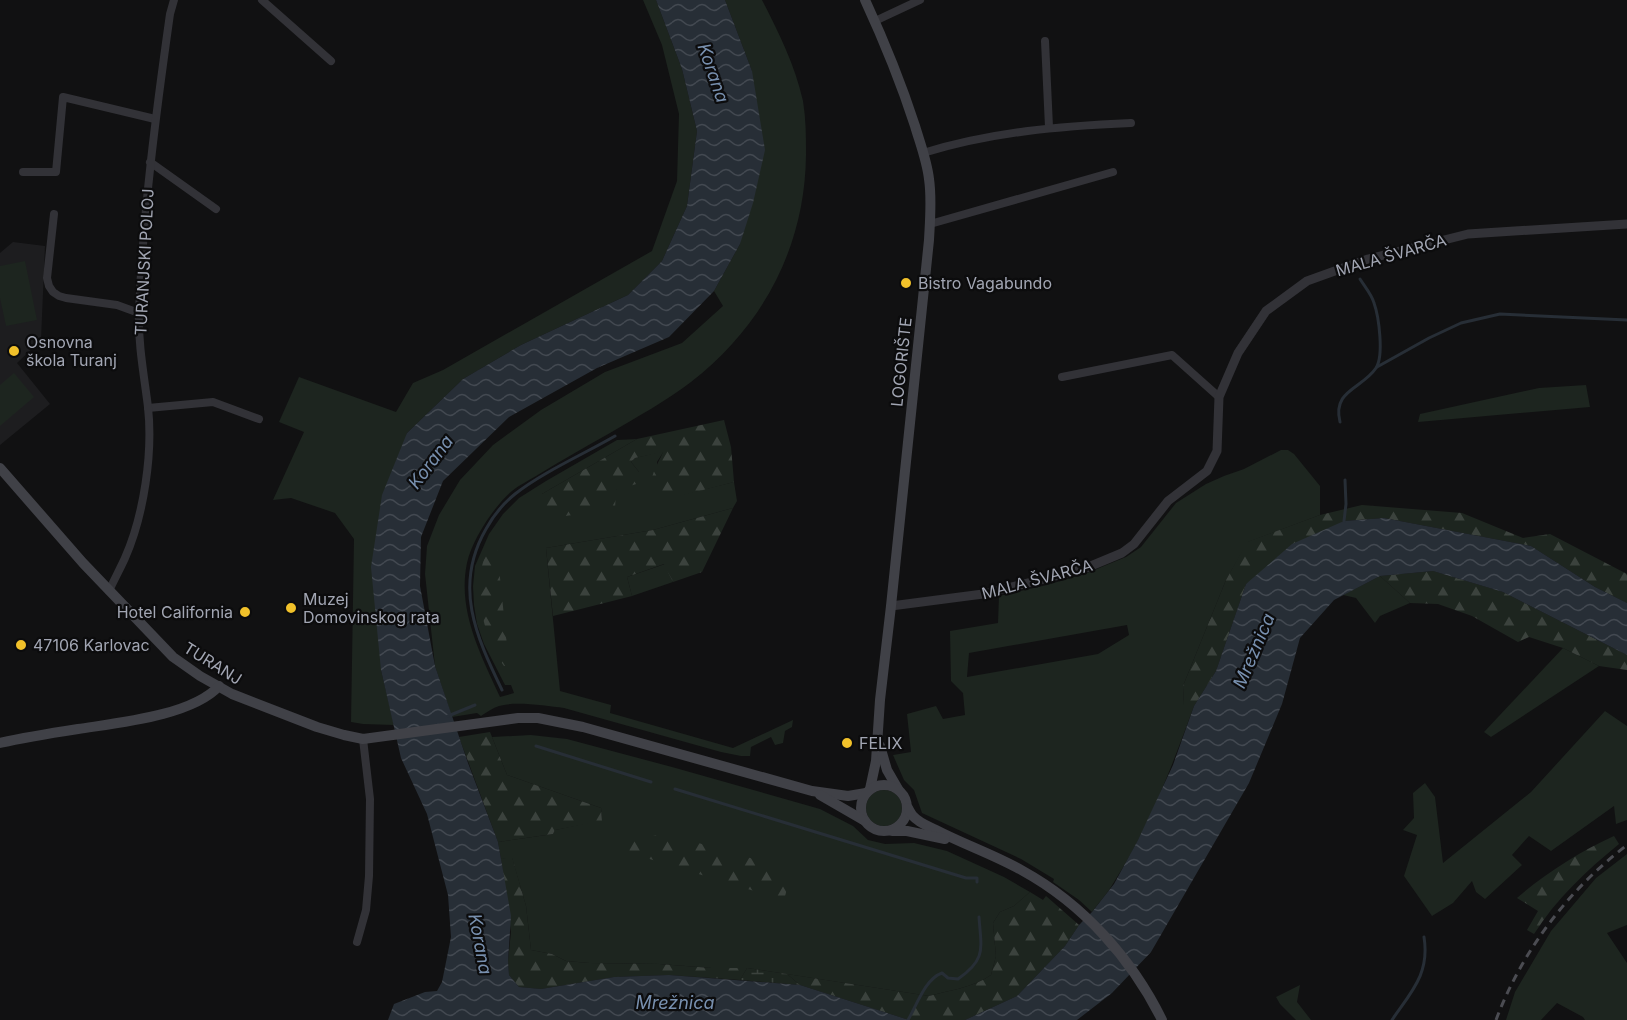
<svg xmlns="http://www.w3.org/2000/svg" width="1627" height="1020" font-family="Inter,sans-serif">
<style>
.built{fill:#1d1d1f}
.green{fill:#1d251f;fill-rule:evenodd}
.forest{fill:url(#forest-firs)}
.wetland{fill:url(#wetland-marsh)}
.water{fill:url(#water-waves)}
.lines{fill:none;stroke-linecap:round;stroke-linejoin:round}
.stream{stroke:#272e36;stroke-width:3}
.minor{stroke:#323237;stroke-width:8}
.tertiary{stroke:#323237;stroke-width:9}
.secondary{stroke:#404147;stroke-width:10}
.rail{stroke:#4b4c52;stroke-width:3;stroke-dasharray:8 6;stroke-linecap:butt}
.poi-dot{fill:#f1c12a;stroke:#0c0c0d;stroke-width:2}
.labels{text-anchor:middle;stroke-width:4.5;stroke-linejoin:round;paint-order:stroke}
.street-label{font-size:16px;fill:#a2a6b3;stroke:#0c0c0d}
.poi-label{font-size:16px;fill:#a2a6b3;stroke:#0c0c0d;text-anchor:start}
.water-label{font-size:18px;font-style:italic;fill:#7890af;stroke:#0c0c0d}
</style>
<defs>
<pattern id="forest-firs" width="22" height="20" patternUnits="userSpaceOnUse" patternTransform="scale(1.5)"><rect width="22" height="20" fill="#1d251f"/><path d="M5 1l3.5 6h-7zM16 11l3.5 6h-7z" fill="#3b423d"/></pattern>
<pattern id="wetland-marsh" width="20" height="14" patternUnits="userSpaceOnUse" patternTransform="scale(1.5)"><rect width="20" height="14" fill="#1d251f"/><path d="M1 5h8M5 5V1M11 12h8M15 12V8" fill="none" stroke="#3b423d"/></pattern>
<pattern id="water-waves" width="16" height="10" patternUnits="userSpaceOnUse" patternTransform="scale(1.5)"><rect width="16" height="10" fill="#272e36"/><path d="M0 5q4-4 8 0t8 0" fill="none" stroke="#434951"/></pattern>
</defs>
<rect width="100%" height="100%" fill="#111112"/>
<path class="built" d="M 13,242 L 45,246 L 41,340 L 17,363 L 50,404 L 0,445 L 0,253 Z"/>
<g class="green">
<path d="M 643,0 L 656,0 L 682,69 L 697,131 L 687,206 L 662,261 L 628,295 L 521,345 L 463,379 L 407,433 L 381,670 L 394,725 L 363,724 L 351,722 L 354,539 L 335,513 L 291,498 L 273,500 L 304,432 L 279,422 L 299,377 L 396,412 L 413,383 L 443,370 L 652,251 L 677,181 L 679,114 L 662,45 Z"/>
<path d="M 725,0 L 762,0 C 779,33 795,65 803,101 C 806,119 806,137 806,155 C 805,247 763,326 691,382 C 666,401 637,417 610,433 C 585,447 560,461 536,476 C 528,481 519,485 512,491 C 494,506 472,540 467,563 C 457,611 481,655 500,697 L 514,693 L 511,685 L 505,685 L 484,644 L 477,624 L 474,605 L 473,586 L 475,566 L 489,534 L 503,514 L 519,498 L 546,481 L 617,440 L 637,439 L 542,494 L 616,490 L 639,472 L 631,462 L 635,458 L 664,451 L 657,462 L 657,501 L 734,482 L 737,501 L 733,508 L 653,530 L 546,548 L 560,691 L 611,705 L 610,713 L 733,748 L 793,720 L 792,727 L 785,731 L 783,743 L 775,745 L 771,737 L 751,747 L 750,756 L 741,756 L 721,752 L 564,708 C 546,706 516,701 499,706 C 493,708 487,712 481,716 L 477,713 L 452,717 L 435,666 L 425,574 L 427,546 L 439,515 L 460,480 L 493,445 L 541,410 L 605,372 L 682,343 L 723,306 L 714,291 L 740,244 L 752,71 Z"/>
<path d="M 25,261 L 37,320 L 6,326 L 0,298 L 0,266 Z"/>
<path d="M 14,373 L 34,397 L 0,426 L 0,385 Z"/>
<path d="M 1586,385 L 1590,407 L 1418,422 L 1420,414 L 1539,388 Z"/>
<path d="M 1281,450 L 1288,450 L 1294,454 L 1320,486 L 1320,515 L 1248,542 L 1226,580 L 1183,686 L 1184,705 L 1194,706 C 1172,766 1149,828 1114,882 C 1108,893 1099,902 1092,912 L 1079,900 L 1053,882 L 1054,879 L 1021,859 L 922,813 L 914,790 L 904,780 L 893,755 L 911,752 L 907,714 L 936,706 L 943,719 L 965,715 L 963,693 L 951,681 L 950,631 L 998,623 L 999,596 L 1047,585 L 1087,573 L 1126,557 L 1141,547 L 1176,503 L 1206,484 L 1224,476 L 1244,469 ZM 1127,625 L 1129,635 L 1098,654 L 967,677 L 969,653 Z"/>
<path d="M 665,564 L 673,582 L 632,596 L 627,577 Z"/>
<path d="M 1380,576 L 1410,603 L 1380,616 L 1375,623 L 1356,598 L 1343,595 Z"/>
<path d="M 1563,648 L 1599,666 L 1491,737 L 1484,732 Z"/>
<path d="M 1605,711 L 1627,726 L 1627,820 L 1616,824 L 1614,806 L 1551,851 L 1529,836 L 1512,855 L 1522,865 L 1485,899 L 1476,892 L 1472,881 L 1453,903 L 1432,916 L 1404,876 L 1417,835 L 1403,830 L 1414,818 L 1413,793 L 1425,783 L 1435,797 L 1443,863 L 1531,792 Z"/>
<path d="M 531,735 L 567,739 L 672,767 L 820,809 L 853,826 L 868,840 L 885,844 L 914,843 L 947,851 L 1004,877 L 1030,892 L 1014,906 L 1000,912 L 993,923 L 996,956 L 991,975 C 972,988 950,990 929,996 L 747,968 L 711,968 L 659,964 L 589,963 L 566,961 L 552,954 L 531,950 L 526,906 L 512,858 L 501,859 L 498,842 L 553,834 L 555,830 L 602,820 L 601,808 L 507,775 L 492,737 Z"/>
<circle cx="884" cy="808" r="18"/>
<path d="M 1627,854 L 1627,925 L 1607,933 L 1627,963 L 1627,1020 L 1585,1020 L 1583,1017 L 1557,1003 L 1541,1020 L 1506,1020 L 1515,992 L 1551,931 L 1596,878 Z"/>
<path d="M 1300,985 L 1297,1002 L 1311,1020 L 1296,1020 L 1280,1004 L 1276,997 Z"/>
</g>
<g class="forest">
<path d="M 724,420 L 731,447 L 734,482 L 657,502 C 644,482 656,469 663,452 L 635,458 L 631,462 L 639,472 L 643,482 L 616,490 L 615,509 L 544,519 L 542,494 L 637,439 Z"/>
<path d="M 1362,505 L 1462,513 L 1523,538 L 1550,534 L 1627,574 L 1627,603 L 1595,587 L 1531,546 L 1384,518 L 1344,521 L 1246,584 L 1216,671 L 1194,706 L 1184,706 L 1183,686 L 1226,580 L 1247,542 L 1320,515 Z"/>
<path d="M 733,508 L 702,572 L 673,582 L 664,564 L 627,577 L 632,596 L 553,616 L 546,548 L 653,530 Z"/>
<path d="M 496,539 L 509,665 L 504,666 C 484,640 473,591 484,559 C 486,552 492,546 496,539 Z"/>
<path d="M 1433,571 L 1503,592 L 1627,655 L 1627,670 L 1599,666 L 1563,648 L 1529,637 L 1518,642 L 1472,616 L 1438,604 L 1410,603 L 1380,576 Z"/>
<path d="M 490,732 L 507,775 L 601,808 L 602,821 L 555,830 L 553,834 L 498,842 L 459,737 Z"/>
<path d="M 664,833 L 792,870 L 784,900 L 630,853 L 627,843 Z"/>
<path d="M 1614,836 L 1619,844 C 1587,870 1556,899 1534,934 L 1527,930 L 1538,911 L 1517,898 C 1546,873 1579,852 1614,836 Z"/>
<path d="M 512,857 L 526,906 L 531,950 L 552,954 L 566,961 L 589,963 L 659,964 L 711,968 L 747,968 L 740,980 L 669,975 L 614,977 L 541,989 L 519,987 L 509,975 L 508,961 L 511,932 L 501,859 Z"/>
<path d="M 1030,892 L 1043,900 L 1046,896 L 1079,925 L 1065,946 L 1017,996 L 965,1020 L 909,1020 L 800,985 L 787,974 L 929,996 C 950,990 972,988 991,975 L 996,956 L 993,923 L 1000,912 L 1014,906 Z"/>
</g>
<path class="wetland" d="M 747,968 L 787,974 L 800,985 L 740,980 Z"/>
<g class="water">
<path d="M 656,0 L 725,0 L 752,71 L 765,150 L 753,203 L 740,244 L 714,291 L 669,337 L 597,368 L 509,417 L 443,481 L 421,537 L 420,586 L 435,666 L 468,763 L 498,842 L 511,916 L 508,961 L 509,975 L 519,987 L 541,989 L 614,977 L 669,975 L 800,985 L 909,1020 L 388,1020 L 394,1004 L 425,992 L 437,991 L 442,982 L 451,937 L 448,895 L 427,814 L 401,758 L 381,670 L 371,567 L 382,495 L 407,433 L 463,379 L 521,345 L 628,295 L 662,261 L 687,206 L 697,131 L 682,69 Z"/>
<path d="M 1384,518 L 1531,546 L 1595,587 L 1627,603 L 1627,655 L 1503,592 L 1433,571 L 1380,576 L 1334,600 L 1300,638 L 1282,704 L 1249,783 L 1151,952 L 1112,993 L 1077,1020 L 965,1020 L 1017,996 L 1065,946 L 1079,925 L 1092,912 L 1114,884 L 1138,840 L 1173,765 L 1194,706 L 1216,671 L 1246,584 L 1292,544 L 1344,521 Z"/>
</g>
<g class="lines">
<g class="stream">
<path d="M 1377,367 L 1429,338 L 1461,323 L 1500,314 L 1627,320"/>
<path d="M 1340,422 C 1332,390 1362,389 1376,368 C 1384,356 1379,317 1374,303 C 1372,295 1365,287 1360,279"/>
<path d="M 1344,521 L 1346,504 L 1345,480"/>
<path d="M 502,690 C 476,636 453,586 486,529 C 493,516 504,503 515,494 C 543,472 584,454 615,436"/>
<path d="M 448,716 L 475,705"/>
<path d="M 536,746 L 651,782"/>
<path d="M 675,789 L 966,878 L 977,878 L 977,882"/>
<path d="M 908,1020 C 917,1005 925,979 942,973 L 948,978 L 958,979 C 987,959 981,948 979,917"/>
<path d="M 1392,1020 C 1411,992 1430,974 1424,937"/>
</g>
<g class="minor">
<path d="M 262,0 L 331,61"/>
<path d="M 875,21 L 920,0"/>
<path d="M 1045,41 L 1049,127"/>
<path d="M 923,153 C 991,132 1060,126 1131,123"/>
<path d="M 150,162 L 216,209"/>
<path d="M 23,172 L 56,172 L 63,97 L 155,119"/>
<path d="M 54,214 L 47,278 L 49,286 L 53,292 L 59,296 L 66,298 L 117,305 L 139,313"/>
<path d="M 930,224 L 1113,172"/>
<path d="M 1062,377 L 1172,355 L 1219,397"/>
<path d="M 148,408 L 213,402 L 259,419"/>
<path d="M 109,591 C 114,580 120,569 125,558 C 144,515 153,453 148,407 C 144,375 138,344 139,312 C 143,212 156,113 170,14 L 174,0"/>
<path d="M 357,942 L 366,910 L 369,876 L 370,799 L 363,739"/>
</g>
<path class="tertiary" d="M 891,606 L 983,594 L 1044,579 L 1086,568 L 1122,553 L 1134,544 L 1168,501 L 1207,471 L 1217,451 L 1219,397 L 1238,353 L 1266,311 L 1307,281 L 1368,259 L 1468,234 L 1627,224"/>
<g class="secondary">
<path d="M 865,0 C 884,41 901,83 915,126 C 920,143 927,161 929,179 C 932,199 930,220 929,240 L 891,606 L 880,700 L 876,761 L 870,789"/>
<path d="M 0,468 L 83,563 L 173,657 L 200,676 L 232,694 L 317,727 L 344,735 L 363,739 L 518,718 L 538,718 L 583,727 L 812,791 L 848,796 L 866,793"/>
<path d="M 0,743 C 26,737 52,733 78,729 C 116,723 192,716 219,686"/>
<path d="M 880,746 L 887,770 L 898,789"/>
<circle cx="884" cy="808" r="23"/>
<path d="M 820,795 L 865,821"/>
<path d="M 908,808 C 909,810 912,815 913,816 C 919,823 928,826 936,830 C 965,845 995,855 1023,871 C 1083,904 1132,959 1162,1020"/>
<path d="M 892,831 L 907,831 L 945,839"/>
</g>
<path class="rail" d="M 1496,1020 C 1522,951 1568,890 1627,845"/>
</g>
<g class="poi-dot">
<circle cx="906" cy="283" r="6"/>
<circle cx="14" cy="351" r="6"/>
<circle cx="291" cy="608" r="6"/>
<circle cx="245" cy="612" r="6"/>
<circle cx="21" cy="645" r="6"/>
<circle cx="847" cy="743" r="6"/>
</g>
<g class="labels">
<g class="street-label">
<text transform="translate(1391 255) rotate(-16)" y="6">MALA ŠVARČA</text>
<text transform="translate(144 262) rotate(-87)" y="6">TURANJSKI POLOJ</text>
<text transform="translate(901 362) rotate(-84)" y="6">LOGORIŠTE</text>
<text transform="translate(1037 579) rotate(-15)" y="6">MALA ŠVARČA</text>
<text transform="translate(213 663) rotate(32)" y="6">TURANJ</text>
</g>
<g class="poi-label">
<text x="918" y="289">Bistro Vagabundo</text>
<text x="26" y="348">Osnovna<tspan x="26" dy="18">škola Turanj</tspan></text>
<text x="303" y="605">Muzej<tspan x="303" dy="18">Domovinskog rata</tspan></text>
<text x="233" y="618" text-anchor="end">Hotel California</text>
<text x="33" y="651">47106 Karlovac</text>
<text x="859" y="749">FELIX</text>
</g>
<g class="water-label">
<text transform="translate(713 73) rotate(71)" y="6">Korana</text>
<text transform="translate(431 462) rotate(-53)" y="6">Korana</text>
<text transform="translate(1254 651) rotate(-67)" y="6">Mrežnica</text>
<text transform="translate(480 944) rotate(79)" y="6">Korana</text>
<text x="675" y="1009">Mrežnica</text>
</g>
</g>
</svg>
